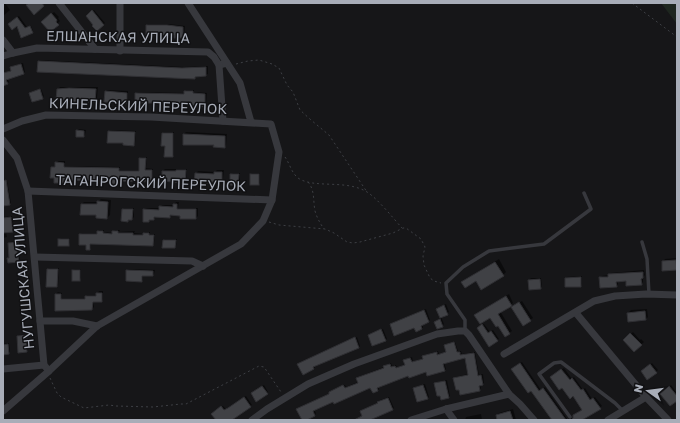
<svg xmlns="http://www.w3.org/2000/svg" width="680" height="423" font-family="'Golos Text',sans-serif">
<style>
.green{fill:#1e261f}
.shadow{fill:#0007}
.building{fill:#404145;stroke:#303034}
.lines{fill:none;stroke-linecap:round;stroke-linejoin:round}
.path{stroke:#3d3f44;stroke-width:1;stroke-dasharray:2 3;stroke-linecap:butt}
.lane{stroke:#37383d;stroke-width:3.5}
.street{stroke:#37383d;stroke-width:7}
.labels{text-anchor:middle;stroke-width:3;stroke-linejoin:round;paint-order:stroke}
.street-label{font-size:14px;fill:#a8adb8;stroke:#111113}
</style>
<rect width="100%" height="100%" fill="#161618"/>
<path class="green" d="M 661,3 L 677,3 L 677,24 Z"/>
<g class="shadow">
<path d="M 3,3 L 5,3 L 10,10 L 3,16 Z"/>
<path d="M 94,10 L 105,23 L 97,30 L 95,24 L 87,16 Z"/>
<path d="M 54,12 L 59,17 L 58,18 L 60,21 L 50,31 L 45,20 Z"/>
<path d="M 19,16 L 27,27 L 31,26 L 33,31 L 32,33 L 10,22 Z"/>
<path d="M 148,24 L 169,24 L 185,26 L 184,36 L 182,37 L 147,25 Z"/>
<path d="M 40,60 L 185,67 L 208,66 L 208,74 L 194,78 L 39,61 Z"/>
<path d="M 23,63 L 25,72 L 7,78 L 9,82 L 3,85 L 3,73 L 12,70 L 11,68 L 13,66 Z"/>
<path d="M 60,87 L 98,87 L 97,98 L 95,101 L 58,89 Z"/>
<path d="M 41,89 L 44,96 L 42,98 L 30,93 Z"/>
<path d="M 107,90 L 128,91 L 128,101 L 126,102 L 106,91 Z"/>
<path d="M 186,90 L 194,90 L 194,92 L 207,93 L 206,104 L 205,106 L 136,93 L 138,92 L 185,93 Z"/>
<path d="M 79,129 L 86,130 L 85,135 L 84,136 L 77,131 Z"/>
<path d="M 110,130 L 136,131 L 135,143 L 134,145 L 109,132 Z"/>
<path d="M 164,132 L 174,132 L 174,155 L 173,156 L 166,145 L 162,133 Z"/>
<path d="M 186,132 L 227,134 L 226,145 L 224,147 L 215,144 L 184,134 Z"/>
<path d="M 142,157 L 147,157 L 146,168 L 153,169 L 153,180 L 151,181 L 120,180 L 118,183 L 110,177 L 101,177 L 99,180 L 65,179 L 63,182 L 52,168 L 56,166 L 58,161 L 65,161 L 65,166 L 120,167 L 120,170 L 140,170 L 140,158 Z"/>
<path d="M 165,169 L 187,169 L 186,180 L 185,182 L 163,181 L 163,171 Z"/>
<path d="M 217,170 L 224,170 L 223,179 L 221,181 L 209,181 L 207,183 L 196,174 L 198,171 L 215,172 Z"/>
<path d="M 233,173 L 240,173 L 240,183 L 238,185 L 231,175 Z"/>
<path d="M 252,173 L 260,173 L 260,183 L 259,184 L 251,174 Z"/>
<path d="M 3,181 L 7,181 L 11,203 L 10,204 L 3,205 Z"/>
<path d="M 101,199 L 111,200 L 110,215 L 107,218 L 97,214 L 82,204 L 84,202 L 98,202 Z"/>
<path d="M 176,202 L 179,202 L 178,208 L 198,208 L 198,216 L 196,218 L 181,215 L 172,214 L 169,217 L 156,216 L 154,219 L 151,219 L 149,221 L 144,209 L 146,208 L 160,208 L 162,205 L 174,205 Z"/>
<path d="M 124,208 L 134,208 L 134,217 L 132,219 L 123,209 Z"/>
<path d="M 12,216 L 14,229 L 12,231 L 6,231 L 7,237 L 3,238 L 3,217 Z"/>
<path d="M 99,230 L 104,230 L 104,232 L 113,233 L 115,230 L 120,230 L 119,232 L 135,231 L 134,233 L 144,234 L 145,232 L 150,232 L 150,234 L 155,234 L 154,243 L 153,245 L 91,243 L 91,248 L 90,249 L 80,235 L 82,233 L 98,233 Z"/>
<path d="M 61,238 L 70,238 L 70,243 L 68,245 L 59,240 Z"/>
<path d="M 165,239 L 177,239 L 176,246 L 175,247 L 164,240 Z"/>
<path d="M 19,241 L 20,248 L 18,250 L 20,259 L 18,261 L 8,259 L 10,257 L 9,244 L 10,242 Z"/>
<path d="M 677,258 L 676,270 L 663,262 L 665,259 Z"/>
<path d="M 499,259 L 506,272 L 503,275 L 462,282 L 466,279 Z"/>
<path d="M 49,268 L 59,268 L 58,285 L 57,286 L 48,269 Z"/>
<path d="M 75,269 L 81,269 L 81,278 L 79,280 L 73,270 Z"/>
<path d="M 129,269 L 155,270 L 154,274 L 153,275 L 143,275 L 143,280 L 141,281 L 127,270 Z"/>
<path d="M 644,270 L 645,275 L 643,277 L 643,282 L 641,284 L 627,280 L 618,280 L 618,284 L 616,286 L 600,278 L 602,276 L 609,275 L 611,273 Z"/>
<path d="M 582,276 L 582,284 L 581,286 L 566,278 L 567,277 Z"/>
<path d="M 531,278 L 541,278 L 542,287 L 540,288 L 530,289 L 529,280 Z"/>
<path d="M 99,291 L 103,291 L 103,299 L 102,301 L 94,301 L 94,307 L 92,309 L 56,310 L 56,294 L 58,292 L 62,293 L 62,298 L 86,298 L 87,295 L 97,295 Z"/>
<path d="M 509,294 L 513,303 L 500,311 L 512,331 L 505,336 L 498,324 L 490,317 L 476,315 Z"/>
<path d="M 522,301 L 533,318 L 530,320 L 515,305 Z"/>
<path d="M 446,304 L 449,312 L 441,317 L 444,324 L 442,326 L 435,322 L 441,319 L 437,309 Z"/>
<path d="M 426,309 L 430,320 L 422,324 L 423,327 L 422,329 L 392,323 Z"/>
<path d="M 647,309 L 648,317 L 646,319 L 628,313 L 631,310 Z"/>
<path d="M 484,324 L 490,332 L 493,330 L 499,339 L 497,340 L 480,326 Z"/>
<path d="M 383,329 L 387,339 L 385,340 L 369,335 Z"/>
<path d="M 633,332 L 640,340 L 641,339 L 644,342 L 634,351 L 624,340 Z"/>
<path d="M 28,334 L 28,338 L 27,339 L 28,349 L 27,351 L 18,336 L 19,335 Z"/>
<path d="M 357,337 L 360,346 L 359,347 L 315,365 L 315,367 L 314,369 L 303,374 L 298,364 L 300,363 Z"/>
<path d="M 455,342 L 458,351 L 461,351 L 462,354 L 475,352 L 479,375 L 483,374 L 484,383 L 480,385 L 481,388 L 479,390 L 459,389 L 455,378 L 456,377 L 468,374 L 465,357 L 444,362 L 446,369 L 445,370 L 427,371 L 409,375 L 378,386 L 379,389 L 378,390 L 371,386 L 334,401 L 314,410 L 316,413 L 315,415 L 303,420 L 330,393 L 331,391 L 345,385 L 346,387 L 358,382 L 357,378 L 358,377 L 384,367 L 391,363 L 392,366 L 396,365 L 397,368 L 406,364 L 405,361 L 412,357 L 413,362 L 424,358 L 425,355 L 438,351 L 439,354 L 447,352 L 445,345 Z"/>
<path d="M 9,343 L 10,352 L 3,354 L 3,344 Z"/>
<path d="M 522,362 L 541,390 L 545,387 L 568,420 L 570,418 L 573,419 L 576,414 L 583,409 L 573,395 L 553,375 L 564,368 L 572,379 L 574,377 L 583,390 L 585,388 L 592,399 L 595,397 L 602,406 L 581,420 L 553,420 L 514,367 Z"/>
<path d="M 652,363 L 658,370 L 656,372 L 644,370 Z"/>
<path d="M 447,380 L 450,396 L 449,397 L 435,383 Z"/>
<path d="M 425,384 L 429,397 L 427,398 L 414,388 Z"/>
<path d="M 264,385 L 268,392 L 267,394 L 252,393 Z"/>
<path d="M 671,385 L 677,393 L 677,400 L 661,394 Z"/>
<path d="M 246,396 L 252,405 L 250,406 L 231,420 L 217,420 L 214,413 L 223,406 L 226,409 Z"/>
<path d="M 389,397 L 394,408 L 392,409 L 372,418 L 373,420 L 353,420 L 363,416 L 380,400 Z"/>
<path d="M 513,409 L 516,420 L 498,420 L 497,415 L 499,413 Z"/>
<path d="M 481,414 L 482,420 L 465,420 L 466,417 Z"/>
</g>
<g class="building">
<path d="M 29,3 L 42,3 L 44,6 L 34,15 L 26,5 Z"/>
<path d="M 92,10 L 104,25 L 97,31 L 92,26 L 93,25 L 86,16 Z"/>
<path d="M 51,13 L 57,20 L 56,22 L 59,25 L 50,32 L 41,22 Z"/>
<path d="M 17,17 L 25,28 L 30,26 L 33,33 L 21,38 L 17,26 L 12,30 L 8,24 Z"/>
<path d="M 146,25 L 167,25 L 183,27 L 183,38 L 174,38 L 174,35 L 146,36 Z"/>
<path d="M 38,61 L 182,68 L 206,67 L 206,76 L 195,77 L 195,79 L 37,72 Z"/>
<path d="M 21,64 L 24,74 L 6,80 L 8,84 L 3,86 L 3,73 L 11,71 L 10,67 Z"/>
<path d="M 69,88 L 96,89 L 95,102 L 69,102 L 69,100 L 56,100 L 57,89 Z"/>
<path d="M 40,89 L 43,99 L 32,102 L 29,93 Z"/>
<path d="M 105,91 L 127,93 L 127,103 L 104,102 Z"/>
<path d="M 184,91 L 193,91 L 193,93 L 205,94 L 205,107 L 165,103 L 135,103 L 135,93 L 184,94 Z"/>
<path d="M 76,130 L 84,131 L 84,137 L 76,137 Z"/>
<path d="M 108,131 L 135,132 L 134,146 L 123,145 L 123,143 L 107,143 Z"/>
<path d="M 162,133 L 173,133 L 173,157 L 164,157 L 165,146 L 161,146 Z"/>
<path d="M 183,134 L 225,136 L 225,148 L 213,147 L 214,145 L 183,145 Z"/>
<path d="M 139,158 L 146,158 L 145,170 L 152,170 L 152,182 L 119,181 L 119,184 L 109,184 L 109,178 L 100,178 L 100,181 L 64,180 L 64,183 L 54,183 L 54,178 L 50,178 L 51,167 L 55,167 L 55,162 L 64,163 L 64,167 L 119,168 L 119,171 L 139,171 Z"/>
<path d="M 176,170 L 186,170 L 185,183 L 162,181 L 162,171 L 176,171 Z"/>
<path d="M 214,172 L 222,172 L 222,182 L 207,182 L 207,184 L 194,184 L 195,173 L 214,174 Z"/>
<path d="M 230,174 L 239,174 L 238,186 L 230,185 Z"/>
<rect x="250" y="174" width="9" height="11"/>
<path d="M 6,180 L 10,205 L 3,206 L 3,181 Z"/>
<path d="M 97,201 L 108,202 L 107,219 L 96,218 L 96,215 L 80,215 L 81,204 L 97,204 Z"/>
<path d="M 173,204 L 177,204 L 177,209 L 196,209 L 196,219 L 180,219 L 180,216 L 170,215 L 170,218 L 154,217 L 154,220 L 149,220 L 149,222 L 143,222 L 143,209 L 159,210 L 159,206 L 173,207 Z"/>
<path d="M 122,209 L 133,209 L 132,220 L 128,220 L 128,222 L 121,221 Z"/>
<path d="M 11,217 L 13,232 L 3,233 L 3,218 Z"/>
<path d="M 97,231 L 103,231 L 103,233 L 112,234 L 112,231 L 118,231 L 118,233 L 133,233 L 133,235 L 143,235 L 143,233 L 149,233 L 149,235 L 154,235 L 153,246 L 90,244 L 90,250 L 86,250 L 86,245 L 79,245 L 79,234 L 97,234 Z"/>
<rect x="58" y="239" width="11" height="7"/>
<path d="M 163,240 L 176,240 L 175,248 L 162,248 Z"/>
<path d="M 18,242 L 19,251 L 17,251 L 19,262 L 8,263 L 7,258 L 9,258 L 8,243 Z"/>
<path d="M 676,260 L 677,270 L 662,271 L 662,261 Z"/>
<path d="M 495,262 L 504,276 L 481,290 L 476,281 L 465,288 L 461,282 Z"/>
<path d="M 47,269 L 58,269 L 57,287 L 46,287 Z"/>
<rect x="72" y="270" width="8" height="11"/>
<path d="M 126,270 L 153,271 L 153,276 L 142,276 L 142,282 L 126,281 Z"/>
<path d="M 643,272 L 643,278 L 641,279 L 642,285 L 626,286 L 626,281 L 616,282 L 617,287 L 600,288 L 599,277 L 608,277 L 608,274 Z"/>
<path d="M 581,277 L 581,287 L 565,287 L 565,278 Z"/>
<path d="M 540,279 L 541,289 L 529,290 L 528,280 Z"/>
<path d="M 96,293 L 102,293 L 102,302 L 93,302 L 92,310 L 55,311 L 55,294 L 61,294 L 61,299 L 85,299 L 85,296 L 96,296 Z"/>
<path d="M 506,296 L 512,306 L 498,314 L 510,334 L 505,337 L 498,326 L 496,327 L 490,318 L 480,324 L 474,315 Z"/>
<path d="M 519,302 L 531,321 L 523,326 L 511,307 Z"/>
<path d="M 444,305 L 448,315 L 440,318 L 436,309 Z"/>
<path d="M 424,310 L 429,322 L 421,326 L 422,329 L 416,332 L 414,328 L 394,336 L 390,324 Z"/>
<path d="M 645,311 L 646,320 L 628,322 L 627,313 Z"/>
<path d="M 440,319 L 443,327 L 437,329 L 434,322 Z"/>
<path d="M 482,324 L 488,333 L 491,331 L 498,341 L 489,347 L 477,328 Z"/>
<path d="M 381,329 L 386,341 L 372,346 L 368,335 Z"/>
<path d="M 630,333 L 642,345 L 634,352 L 623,340 Z"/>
<path d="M 27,335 L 27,340 L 26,340 L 27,352 L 18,353 L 17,336 Z"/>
<path d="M 355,337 L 359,348 L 313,367 L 314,369 L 303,375 L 297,364 Z"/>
<path d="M 454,342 L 457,352 L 460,352 L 460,355 L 474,353 L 478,376 L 481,375 L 483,385 L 479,386 L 480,391 L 460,395 L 459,390 L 456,390 L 453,378 L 468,375 L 465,358 L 443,364 L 445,371 L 427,376 L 426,372 L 409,378 L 408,376 L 377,388 L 378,391 L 373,393 L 370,388 L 334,404 L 333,402 L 313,411 L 315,416 L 307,420 L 302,420 L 296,409 L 329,394 L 329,392 L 343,385 L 345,388 L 358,383 L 356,378 L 384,368 L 383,366 L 390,364 L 391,367 L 395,366 L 396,368 L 405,365 L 403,360 L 410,358 L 412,362 L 423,359 L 422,356 L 437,352 L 437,355 L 446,352 L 444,345 Z"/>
<path d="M 8,344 L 9,354 L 3,355 L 3,345 Z"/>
<path d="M 520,363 L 539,391 L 543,388 L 566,420 L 567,419 L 569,420 L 552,420 L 531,391 L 528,393 L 511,369 Z"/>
<path d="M 650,364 L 657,373 L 647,380 L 641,371 Z"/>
<path d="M 561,369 L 570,380 L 572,378 L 581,390 L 583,389 L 590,400 L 593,398 L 601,409 L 582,420 L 571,420 L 573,418 L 573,415 L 582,410 L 573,396 L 570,399 L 562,388 L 559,390 L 550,377 Z"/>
<path d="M 445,381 L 449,398 L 441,400 L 440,396 L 437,396 L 434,383 Z"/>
<path d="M 423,385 L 428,399 L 417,402 L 413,388 Z"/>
<path d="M 262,386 L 268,394 L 256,402 L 251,393 Z"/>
<path d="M 669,386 L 677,396 L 677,401 L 670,406 L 660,394 Z"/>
<path d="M 244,397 L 251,407 L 232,420 L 216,420 L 211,414 L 221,406 L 224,410 L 228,408 Z"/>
<path d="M 388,398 L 393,410 L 370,420 L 354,420 L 362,416 L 360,411 L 378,403 L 377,402 Z"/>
<path d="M 510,411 L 513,420 L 497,420 L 496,415 Z"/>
</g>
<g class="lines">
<g class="path">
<path d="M 632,3 L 677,37"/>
<path d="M 236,64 L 248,61 L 259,60 L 272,64 L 279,68 L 287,85 L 293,92 L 300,110 L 311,120 L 329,135 L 367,192"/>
<path d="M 285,157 C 290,164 291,172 298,178 C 314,189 346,179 367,192 C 377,198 393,218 402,228"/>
<path d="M 308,182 C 315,190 313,201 315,211 C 317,218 320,223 324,229"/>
<path d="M 269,222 L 279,225 L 325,229 L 334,233 L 347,242 L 353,243 L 360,242 L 393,233 L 403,228 L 406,228 L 421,239 L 425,247 L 423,256 L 424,265 L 430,278 L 434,281 L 441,283"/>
<path d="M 50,378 L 57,393 L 61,397 L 84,408 L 109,405 L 116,406 L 153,407 L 181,404 L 186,404 L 259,366 L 264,367 L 281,392"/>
</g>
<g class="lane">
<path d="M 642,242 L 647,259 L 649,294"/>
<path d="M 465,331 L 465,320 L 447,294 L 446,283 L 463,267 L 489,251 L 544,244 L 591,209 L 584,193"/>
<path d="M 570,417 L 539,374 L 554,363 L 561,362 L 615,403 L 623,411"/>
</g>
<g class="street">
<path d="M 59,3 L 95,49"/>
<path d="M 188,3 L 240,83 L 251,122"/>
<path d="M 3,40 L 13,53"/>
<path d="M 120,51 L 120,3"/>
<path d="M 3,56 L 13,53 L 37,48 L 208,52 L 214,57 L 219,65 L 227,63"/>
<path d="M 219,65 L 223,121"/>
<path d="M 3,129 L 22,121 L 46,115 L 151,117 L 271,124 L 279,152 L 272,200 L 263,221 L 241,244 L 97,326 L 49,371 L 3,411"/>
<path d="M 3,140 L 17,158 L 28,191 L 44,365 L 49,371"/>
<path d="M 28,191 L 272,200"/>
<path d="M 35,257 L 192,261 L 203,266"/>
<path d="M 576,313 L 646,397 L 668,420"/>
<path d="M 40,321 L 73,321 L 97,326"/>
<path d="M 504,354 L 594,301 L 615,296 L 646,294 L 677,295"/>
<path d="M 3,369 L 44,365"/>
<path d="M 446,409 L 454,420"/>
<path d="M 252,420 L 267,409 L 308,384 L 354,364 L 437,334 L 458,331 L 465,331 L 469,335 L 509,394 L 520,404 L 534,420"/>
<path d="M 411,420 L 446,409 L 509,394"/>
<path d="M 608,420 L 646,397"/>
</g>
</g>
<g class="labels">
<g class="street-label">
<text transform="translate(118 37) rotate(1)" y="5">ЕЛШАНСКАЯ УЛИЦА</text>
<text transform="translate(138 106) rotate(2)" y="5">КИНЕЛЬСКИЙ ПЕРЕУЛОК</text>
<text transform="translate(151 183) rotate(2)" y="5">ТАГАНРОГСКИЙ ПЕРЕУЛОК</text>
<text transform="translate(23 278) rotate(-95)" y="5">НУГУШСКАЯ УЛИЦА</text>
</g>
</g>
<rect width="680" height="423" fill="none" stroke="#a8adb8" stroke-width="8"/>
<g transform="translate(648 391) rotate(284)" stroke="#111113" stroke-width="3" paint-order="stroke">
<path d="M0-3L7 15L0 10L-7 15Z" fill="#a8adb8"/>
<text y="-6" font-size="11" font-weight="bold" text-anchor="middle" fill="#a8adb8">N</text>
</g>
</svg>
